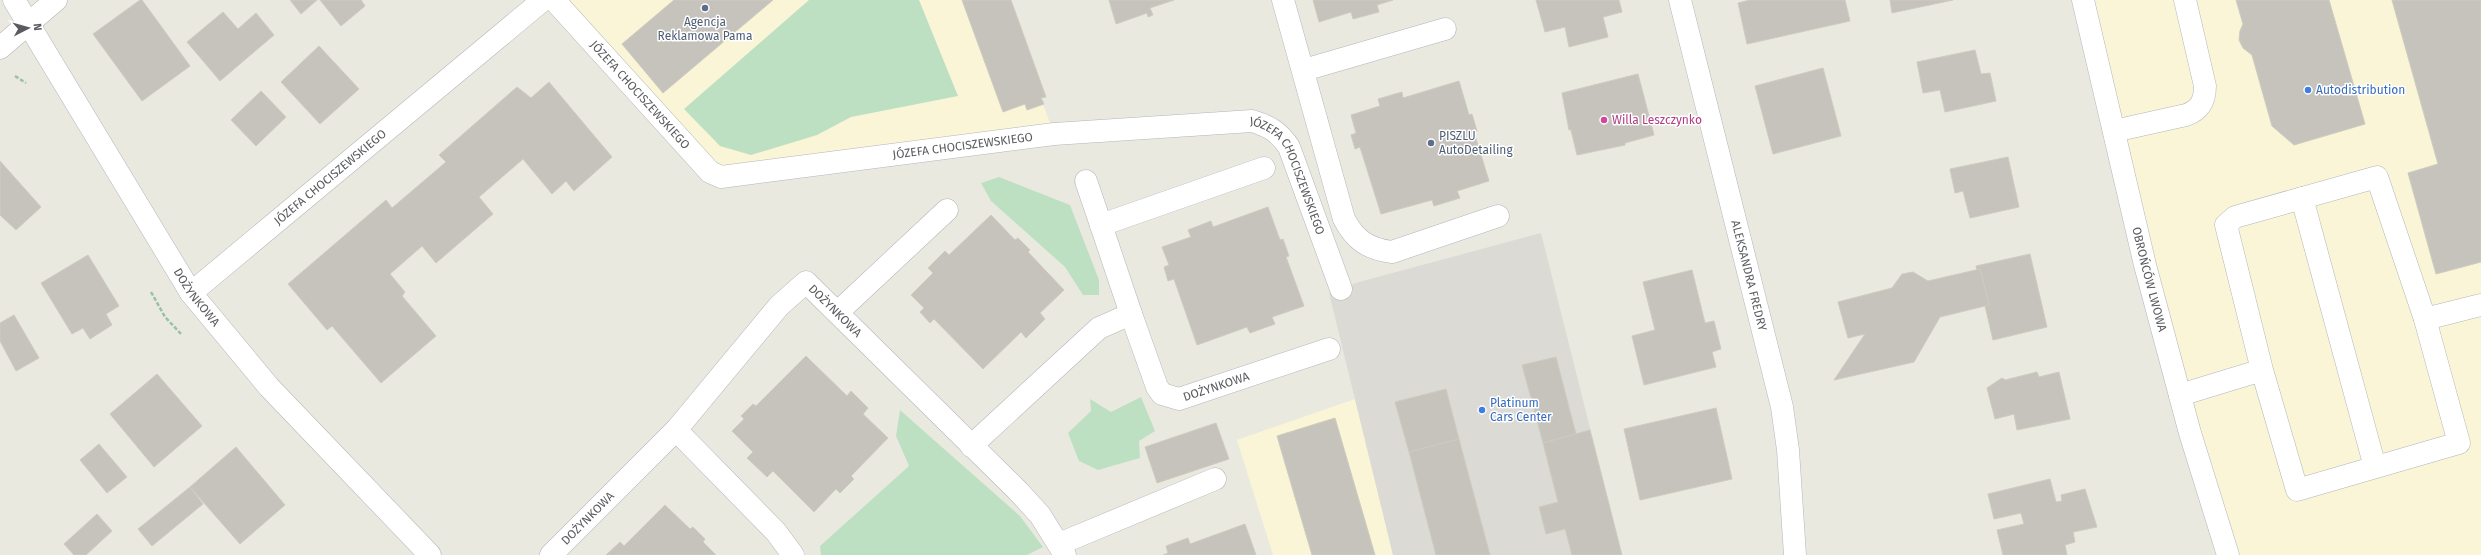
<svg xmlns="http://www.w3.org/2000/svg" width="2481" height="555" font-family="'Fira Sans',sans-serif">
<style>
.commercial{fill:#f9f5d6}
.industrial{fill:#dcdad4}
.green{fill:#bee0c2}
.building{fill:#c6c3bd;stroke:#cecbbf}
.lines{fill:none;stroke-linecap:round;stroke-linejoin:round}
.minor-casing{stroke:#b3b5b9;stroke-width:23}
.path{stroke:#99c0a8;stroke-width:2.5;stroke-dasharray:4 2;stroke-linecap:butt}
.minor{stroke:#fff;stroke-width:22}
.service-dot{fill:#5c6f8a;stroke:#fff;stroke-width:1.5}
.shop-dot{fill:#3f7fe0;stroke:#fff;stroke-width:1.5}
.hotel-dot{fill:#d1479c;stroke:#fff;stroke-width:1.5}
.labels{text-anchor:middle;stroke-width:3;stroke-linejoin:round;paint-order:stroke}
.service-label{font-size:12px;fill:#4e5e75;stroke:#fff}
.shop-label{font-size:12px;fill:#366cbe;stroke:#fff;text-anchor:start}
.street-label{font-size:12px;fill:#595b5f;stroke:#fff}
.hotel-label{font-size:12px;fill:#b23c85;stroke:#fff;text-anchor:start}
</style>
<rect width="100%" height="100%" fill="#eae9e0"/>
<g class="commercial">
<path d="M 554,0 L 1011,0 L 1046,97 L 1041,99 L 1054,134 L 727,177 Z"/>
<path d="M 2082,0 L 2481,0 L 2481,555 L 2227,555 Z"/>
<path d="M 1355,399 L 1393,555 L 1273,555 L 1237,440 Z"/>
</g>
<path class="industrial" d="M 1541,233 L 1622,555 L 1393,555 L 1329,293 L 1359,282 Z"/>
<g class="green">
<path d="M 809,0 L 919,0 L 958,96 L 851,117 L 817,135 L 751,155 L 720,146 L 684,109 Z"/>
<path d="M 999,177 L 1070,205 L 1099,280 L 1099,295 L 1083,295 L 1065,267 L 991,201 L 981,183 Z"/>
<path d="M 1141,397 L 1155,431 L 1139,441 L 1140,458 L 1098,470 L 1079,461 L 1068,433 L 1091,411 L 1090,399 L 1111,412 Z"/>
<path d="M 900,410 L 1020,516 L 1043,547 L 1027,555 L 821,555 L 820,546 L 909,466 L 896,436 Z"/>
</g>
<g class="building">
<path d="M 140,0 L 142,0 L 190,66 L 142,101 L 93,34 Z"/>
<path d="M 290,0 L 317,0 L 301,14 Z"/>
<path d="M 320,0 L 361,0 L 365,6 L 341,26 Z"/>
<path d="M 674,0 L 773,0 L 663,93 L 622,44 Z"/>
<path d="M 962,0 L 1011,0 L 1046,97 L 1041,98 L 1044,104 L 1027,110 L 1025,104 L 1003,112 Z"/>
<path d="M 1109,0 L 1174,0 L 1150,8 L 1153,15 L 1148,17 L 1147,13 L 1116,24 Z"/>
<path d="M 1313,0 L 1393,0 L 1377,5 L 1379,12 L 1353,19 L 1351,12 L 1319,22 Z"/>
<path d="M 1536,0 L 1619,0 L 1622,12 L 1603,17 L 1608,37 L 1569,47 L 1565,27 L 1545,32 Z"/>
<path d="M 1750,0 L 1845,0 L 1850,21 L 1747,44 L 1738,3 Z"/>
<path d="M 1890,0 L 1953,0 L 1892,13 Z"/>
<path d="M 2236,0 L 2329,0 L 2365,124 L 2294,145 L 2272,126 L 2252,55 L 2243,48 L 2239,40 L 2240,31 L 2243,24 Z"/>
<path d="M 2392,0 L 2481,0 L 2481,262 L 2436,274 L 2408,173 L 2438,164 Z"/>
<path d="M 223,12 L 238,29 L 256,13 L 274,35 L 220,81 L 187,42 Z"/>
<path d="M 319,46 L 359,89 L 320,124 L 281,82 Z"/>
<path d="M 1975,50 L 1981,74 L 1990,73 L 1996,101 L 1945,112 L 1940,90 L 1923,93 L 1917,62 Z"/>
<path d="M 1823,68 L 1841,136 L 1773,154 L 1755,86 Z"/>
<path d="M 1638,74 L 1654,135 L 1625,143 L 1625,145 L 1577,155 L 1571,130 L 1569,130 L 1562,93 Z"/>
<path d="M 1459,81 L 1469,115 L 1472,114 L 1477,131 L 1474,132 L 1489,181 L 1457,191 L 1460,198 L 1434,206 L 1432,200 L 1381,214 L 1360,147 L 1355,149 L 1351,135 L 1356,133 L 1351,115 L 1380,106 L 1378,99 L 1402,92 L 1403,98 Z"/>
<path d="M 549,82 L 612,157 L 574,191 L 566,181 L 552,194 L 523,159 L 479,197 L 493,214 L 436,263 L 422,246 L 390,274 L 405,292 L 402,296 L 436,336 L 381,383 L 332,326 L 327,330 L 288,284 L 386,200 L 392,208 L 446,162 L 439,155 L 517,87 L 531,98 Z"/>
<path d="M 261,91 L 286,117 L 256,146 L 231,120 Z"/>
<path d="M 2008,157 L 2019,207 L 1970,218 L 1963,191 L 1955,193 L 1950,169 Z"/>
<path d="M 0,161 L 41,207 L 16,230 L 0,215 Z"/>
<path d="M 1268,207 L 1280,240 L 1283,239 L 1289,256 L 1286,257 L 1304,306 L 1272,317 L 1275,324 L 1250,333 L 1247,327 L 1197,345 L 1174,279 L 1168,281 L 1164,267 L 1169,265 L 1162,247 L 1191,237 L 1188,230 L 1211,221 L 1213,227 Z"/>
<path d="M 991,215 L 1015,240 L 1018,238 L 1030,250 L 1028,252 L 1064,290 L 1040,313 L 1045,319 L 1026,338 L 1021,332 L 983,369 L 934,319 L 930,323 L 920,312 L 924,308 L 911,295 L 933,273 L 928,268 L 945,251 L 949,255 Z"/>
<path d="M 2030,254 L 2047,327 L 1993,340 L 1985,306 L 1989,305 L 1980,269 L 1977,270 L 1976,266 Z"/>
<path d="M 88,255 L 119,306 L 106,314 L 112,325 L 90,339 L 83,328 L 72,334 L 41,283 Z"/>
<path d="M 1980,269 L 1989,305 L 1940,317 L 1914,362 L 1834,380 L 1865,334 L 1848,338 L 1838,302 L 1892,288 L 1902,274 L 1913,272 L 1928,281 Z"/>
<path d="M 1692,270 L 1705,323 L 1714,321 L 1721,349 L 1712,352 L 1716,367 L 1644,385 L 1632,336 L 1655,330 L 1643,282 Z"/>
<path d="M 14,315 L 39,358 L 16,371 L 0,341 L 0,323 Z"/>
<path d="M 806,356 L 847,396 L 851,391 L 868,408 L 863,414 L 888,438 L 851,476 L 854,479 L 840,493 L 836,489 L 814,512 L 773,471 L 767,477 L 747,458 L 753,452 L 732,431 L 744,419 L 741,416 L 753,404 L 756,406 Z"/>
<path d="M 1556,357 L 1576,434 L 1543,443 L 1522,365 Z"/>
<path d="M 2037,372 L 2039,377 L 2059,372 L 2070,419 L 2017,430 L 2014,414 L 1995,419 L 1987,388 L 2002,378 L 2005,380 Z"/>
<path d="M 157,374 L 202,426 L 154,467 L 110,414 Z"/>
<path d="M 1446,389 L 1459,439 L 1409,452 L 1395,402 Z"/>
<path d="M 1716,408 L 1732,479 L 1640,500 L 1624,429 Z"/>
<path d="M 1335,418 L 1375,555 L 1312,555 L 1277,436 Z"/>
<path d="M 1216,423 L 1229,459 L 1157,483 L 1145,447 Z"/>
<path d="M 1590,430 L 1622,555 L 1572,555 L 1565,529 L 1546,534 L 1539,507 L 1558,502 L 1543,443 Z"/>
<path d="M 1459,439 L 1490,555 L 1436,555 L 1409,452 Z"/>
<path d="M 99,444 L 127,477 L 107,493 L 80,460 Z"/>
<path d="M 236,447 L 285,505 L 240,544 L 190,487 Z"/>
<path d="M 2050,479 L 2056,502 L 2062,501 L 2061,495 L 2085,489 L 2097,527 L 2073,532 L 2075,542 L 2065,545 L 2067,555 L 2003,555 L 1997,530 L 2024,524 L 2021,513 L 1994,519 L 1988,494 Z"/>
<path d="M 190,487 L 203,504 L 152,546 L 138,529 Z"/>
<path d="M 665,505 L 690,529 L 693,527 L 705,539 L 703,542 L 716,555 L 606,555 L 620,542 L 624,546 Z"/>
<path d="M 97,514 L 112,531 L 86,555 L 74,555 L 64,544 Z"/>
<path d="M 1245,524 L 1256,555 L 1163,555 L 1168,553 L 1166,546 L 1188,538 L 1190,544 Z"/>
</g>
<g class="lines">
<defs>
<g id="minor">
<path id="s1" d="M 14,0 L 191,293 L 269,387 L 430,555"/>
<path id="s2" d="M 554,0 L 710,172 L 721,177 L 1054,134 L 1252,121 C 1269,126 1279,132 1289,147 L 1341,289"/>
<path d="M 1283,0 L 1344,219 C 1355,240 1368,249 1392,252 L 1498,216"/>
<path id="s3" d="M 1680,0 L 1782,407 L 1788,450 L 1795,555"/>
<path id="s4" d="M 2083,0 L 2145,265 L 2190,433 L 2228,555"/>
<path d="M 0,48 L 56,0"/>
<path d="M 1304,70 L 1445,29"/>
<path d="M 2114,131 L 2186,115 C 2200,110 2205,101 2205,86 L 2185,0"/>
<path d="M 1086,181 L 1101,225"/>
<path d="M 2302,198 L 2375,467"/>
<path id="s5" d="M 191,293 L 543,0"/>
<path d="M 838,312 L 947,210"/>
<path id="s6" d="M 1131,314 L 1157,387 L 1162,394 L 1179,399 L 1329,349"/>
<path d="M 2425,319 L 2481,305"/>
<path d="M 2180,395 L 2262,370 L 2297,490 L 2459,443 L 2425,319 L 2377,177 L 2235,217 L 2226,225 L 2262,370"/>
<path d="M 676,430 L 776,532 L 793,555"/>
<path d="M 971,446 L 1099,328 L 1131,314 L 1101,225 L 1264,168"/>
<path d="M 1059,544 L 1215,479"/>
<path id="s7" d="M 551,555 L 676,430 L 779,306 L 806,282 L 1018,491 L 1040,515 L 1065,555"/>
</g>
</defs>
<use href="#minor" class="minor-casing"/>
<g class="path">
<path d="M 15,76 L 26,83"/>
<path d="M 151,292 L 165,317 L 182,335"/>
</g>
<use href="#minor" class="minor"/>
</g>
<g class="service-dot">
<circle cx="705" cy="8" r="4"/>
<circle cx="1431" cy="143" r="4"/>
</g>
<g class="shop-dot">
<circle cx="2308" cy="90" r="4"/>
<circle cx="1482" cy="410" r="4"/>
</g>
<circle class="hotel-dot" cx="1604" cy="120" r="4"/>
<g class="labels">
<g class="service-label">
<text x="705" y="26">Agencja<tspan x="705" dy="14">Reklamowa Pama</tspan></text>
<text x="1439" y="140" text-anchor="start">PISZLU<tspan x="1439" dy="14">AutoDetailing</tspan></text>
</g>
<g class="shop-label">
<text x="2316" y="94">Autodistribution</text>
<text x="1490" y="407">Platinum<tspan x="1490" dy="14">Cars Center</tspan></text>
</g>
<g class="street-label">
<text dy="4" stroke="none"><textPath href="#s2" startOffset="128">JÓZEFA CHOCISZEWSKIEGO</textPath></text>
<text dy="4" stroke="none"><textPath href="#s2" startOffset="488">JÓZEFA CHOCISZEWSKIEGO</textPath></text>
<text dy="4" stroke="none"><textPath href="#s5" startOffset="181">JÓZEFA CHOCISZEWSKIEGO</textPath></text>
<text dy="4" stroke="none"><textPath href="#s2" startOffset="847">JÓZEFA CHOCISZEWSKIEGO</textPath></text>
<text dy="4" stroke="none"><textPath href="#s3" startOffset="284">ALEKSANDRA FREDRY</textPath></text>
<text dy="4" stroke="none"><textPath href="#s4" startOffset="287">OBROŃCÓW LWOWA</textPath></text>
<text dy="4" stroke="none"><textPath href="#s1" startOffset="349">DOŻYNKOWA</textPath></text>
<text dy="4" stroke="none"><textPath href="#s7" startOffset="415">DOŻYNKOWA</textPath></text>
<text dy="4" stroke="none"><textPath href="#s6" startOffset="143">DOŻYNKOWA</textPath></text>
<text dy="4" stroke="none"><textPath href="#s7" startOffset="52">DOŻYNKOWA</textPath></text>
</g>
<g class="hotel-label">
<text x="1612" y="124">Willa Leszczynko</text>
</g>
</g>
<g transform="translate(28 28) rotate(84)" stroke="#ffffff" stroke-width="3" paint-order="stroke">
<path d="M0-3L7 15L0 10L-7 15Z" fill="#595b5f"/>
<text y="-6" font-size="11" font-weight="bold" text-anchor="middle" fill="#595b5f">N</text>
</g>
</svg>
